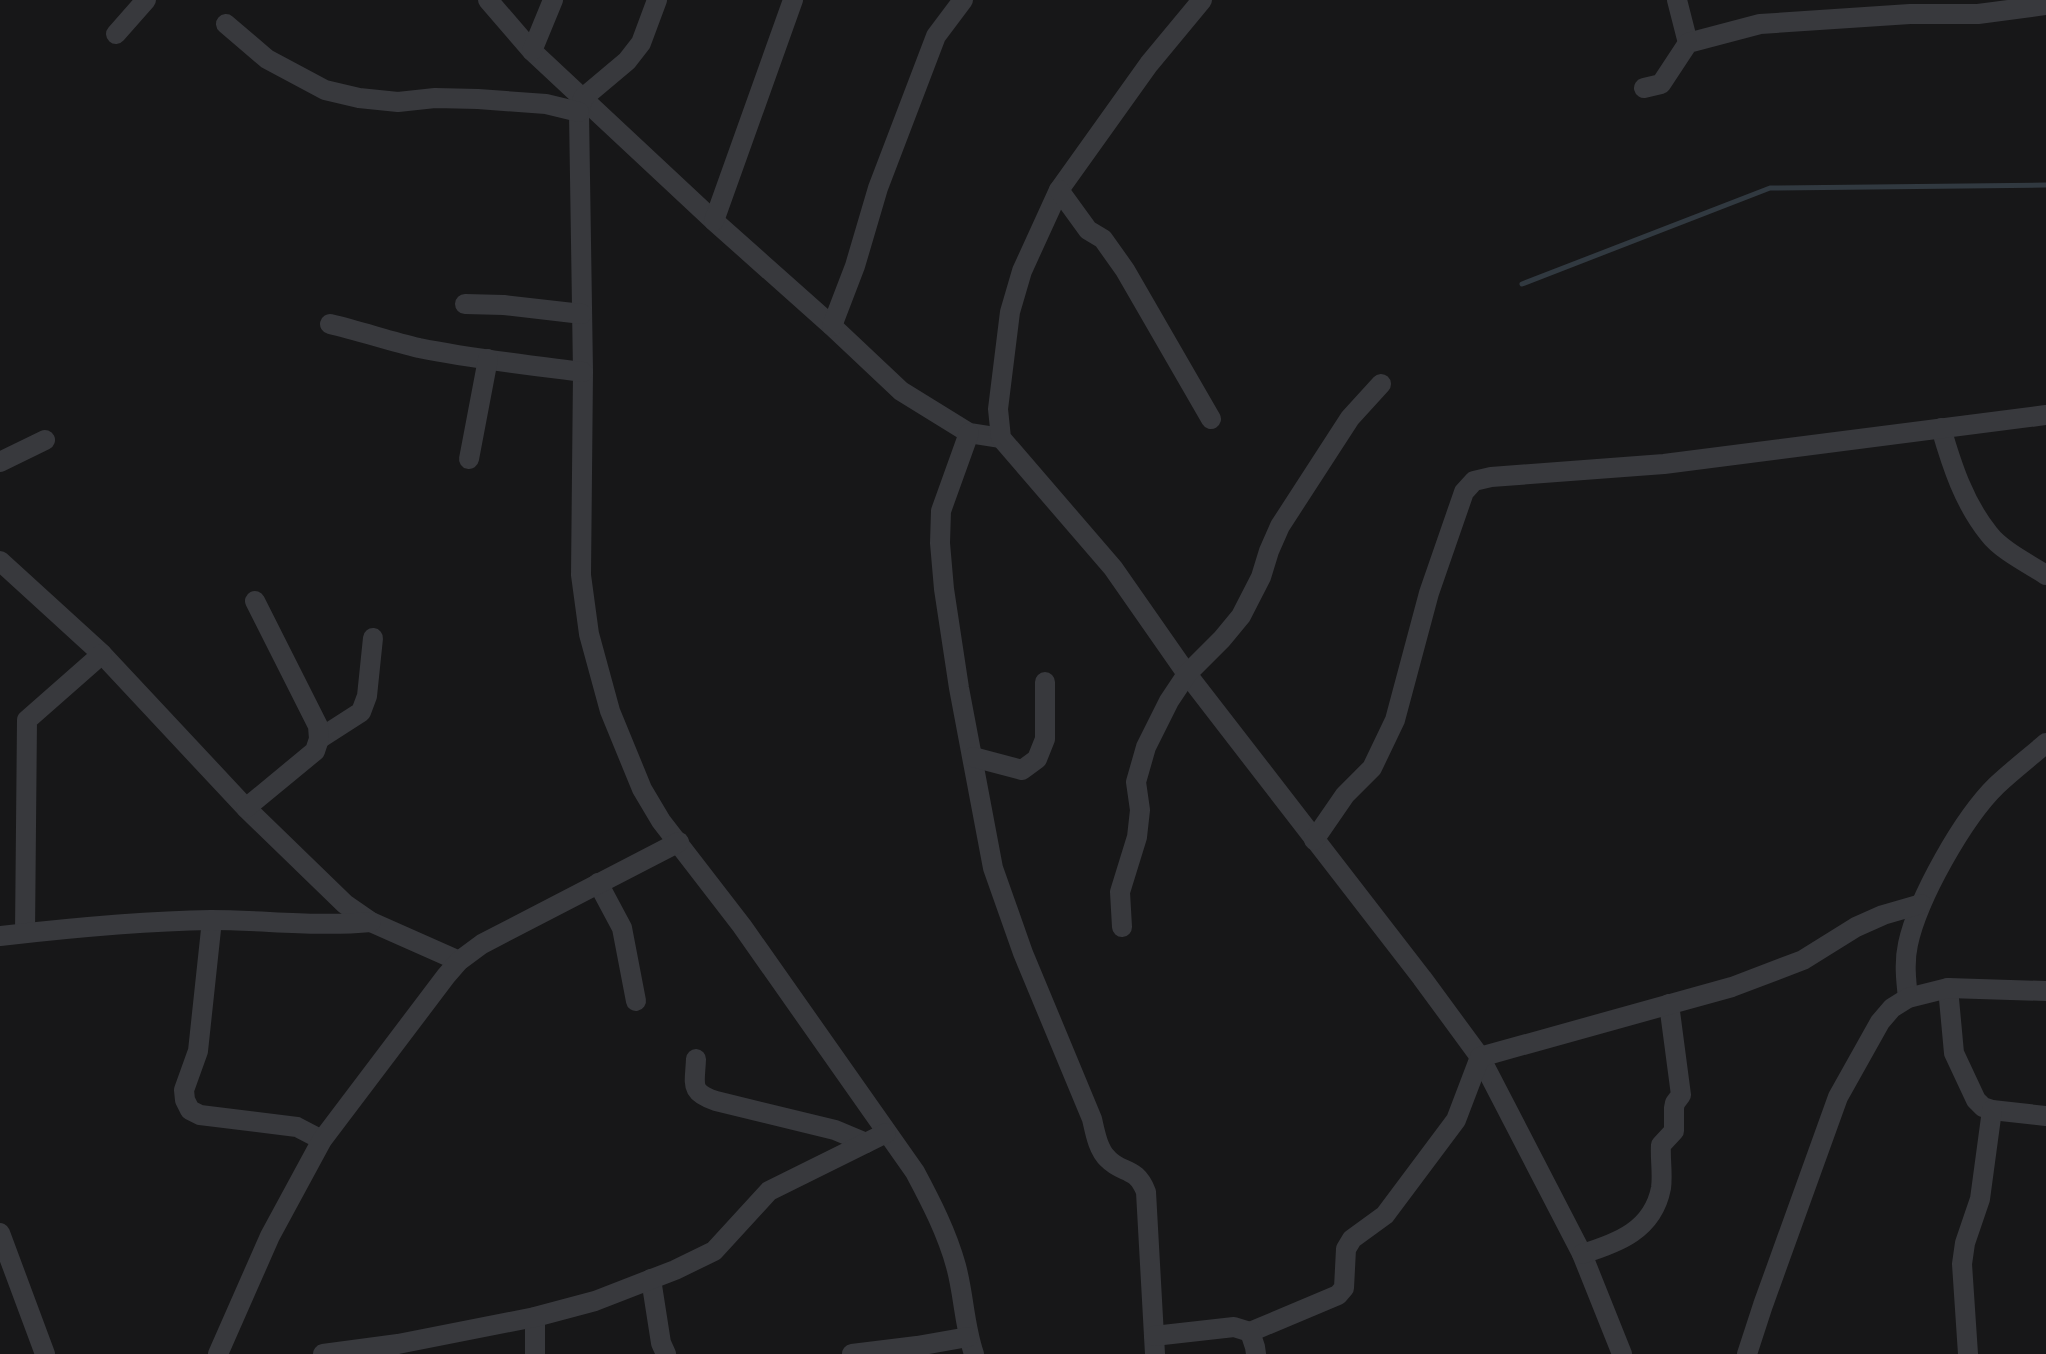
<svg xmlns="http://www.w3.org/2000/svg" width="2046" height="1354" font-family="'Nunito Sans',sans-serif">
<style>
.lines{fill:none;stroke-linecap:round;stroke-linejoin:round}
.stream{stroke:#313940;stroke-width:5}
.minor{stroke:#38393d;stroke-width:20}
</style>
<rect width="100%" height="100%" fill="#171718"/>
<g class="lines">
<path class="stream" d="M 1522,284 L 1770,188 L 2046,185"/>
<g class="minor">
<path d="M 488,0 L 532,51 L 714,221 L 832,326 L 901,391 L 969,433 L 1001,438"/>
<path d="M 657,0 L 641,43 L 627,61 L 583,98 L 579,112 L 583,372 L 581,575 L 589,634 L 610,711 L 642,789 L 661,821 L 742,926 L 915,1172 C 931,1202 947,1233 956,1266 C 964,1295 964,1325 974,1354"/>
<path d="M 1202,0 L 1149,64 L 1059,190 L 1022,271 L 1010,312 L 998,409 L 1001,438 L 1113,568 L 1187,674 L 1422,978 L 1480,1057 L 1582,1254 L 1622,1354"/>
<path d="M 1677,0 L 1688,43"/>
<path d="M 226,24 L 267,59 L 325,90 L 359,98 L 398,102 L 435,98 L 478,99 L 546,104 L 579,112"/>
<path d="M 116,34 L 146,0"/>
<path d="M 532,51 L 553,0"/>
<path d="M 1644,88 L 1661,84 L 1688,43 L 1760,24 L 1910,14 L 1978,14 L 2046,5"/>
<path d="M 1059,190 L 1088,230 L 1103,239 L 1125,270 L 1211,419"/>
<path d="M 714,221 L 793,0"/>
<path d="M 465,304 L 504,305 L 582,314"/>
<path d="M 330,324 C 360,331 389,341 419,348 C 473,359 528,365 583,372"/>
<path d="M 832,326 L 855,266 L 878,188 L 936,36 L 963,0"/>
<path d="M 1941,428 C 1952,466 1964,503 1989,534 C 2001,550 2029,564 2046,575"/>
<path d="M 969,433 L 941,511 L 940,543 L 944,589 L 959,688 L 993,868 L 1023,953 L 1092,1119 C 1095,1132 1098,1150 1108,1159 C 1122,1174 1136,1166 1146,1192 L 1155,1354"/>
<path d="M 469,459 L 488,359"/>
<path d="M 0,462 L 45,440"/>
<path d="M 0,561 L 102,654 L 246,808 L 345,904 L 371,922 L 459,961"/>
<path d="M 319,739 L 361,712 L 367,696 L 373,638"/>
<path d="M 973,757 L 1022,770 L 1037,759 L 1045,739 L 1045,682"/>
<path d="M 246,808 L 315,751 L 319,739 L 318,726 L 255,601"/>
<path d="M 1314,840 L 1345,795 L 1372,768 L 1395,720 L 1429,593 L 1464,492 L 1474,481 L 1491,477 L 1664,464 L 2046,415"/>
<path d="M 598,883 L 622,928 L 636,1001"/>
<path d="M 212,920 L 198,1051 L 184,1090 L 185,1100 L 190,1110 L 200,1115 L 297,1127 L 322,1140"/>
<path d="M 1122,927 L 1120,892 L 1137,837 L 1140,810 L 1136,782 L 1146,747 L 1169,701 L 1187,674 L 1222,639 L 1241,616 L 1261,577 L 1269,551 L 1280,526 L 1350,418 L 1381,384"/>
<path d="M 25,933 L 27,720 L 102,654"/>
<path d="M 0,936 C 70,928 140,921 211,920 C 264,920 317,927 371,922"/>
<path d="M 1948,988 L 1954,1053 L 1976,1100 L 1983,1107 L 1992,1110 L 2046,1116"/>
<path d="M 1908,998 C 1906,980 1904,962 1908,944 C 1918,898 1963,818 1997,785 C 2013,770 2030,757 2046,743"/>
<path d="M 696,1059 C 695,1085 689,1092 716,1101 L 835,1130 L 866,1143"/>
<path d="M 0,1233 L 45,1354"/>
<path d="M 1582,1254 C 1618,1243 1653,1230 1661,1188 C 1663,1174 1660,1159 1661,1145 L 1674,1131 L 1674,1108 L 1675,1103 L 1681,1095 L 1669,1004"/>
<path d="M 651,1279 L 661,1343 L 666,1354"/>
<path d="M 535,1317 L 535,1354"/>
<path d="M 1250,1332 L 1338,1295 L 1344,1288 L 1346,1249 L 1352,1239 L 1385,1215 L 1456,1120 L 1480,1057 L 1732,987 L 1803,960 L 1856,927 L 1883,915 L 1921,904"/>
<path d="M 1154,1336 L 1234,1327 L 1250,1332 L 1255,1347 L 1256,1354"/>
<path d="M 218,1354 L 270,1236 L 322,1140 L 446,976 L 459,961 L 482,944 L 679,842"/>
<path d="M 323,1354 L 398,1344 L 535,1317 L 595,1301 L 675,1270 L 714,1251 L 769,1191 L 886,1133"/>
<path d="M 852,1354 L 917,1346 L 968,1337"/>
<path d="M 1747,1354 L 1763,1305 L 1838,1097 L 1880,1022 L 1892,1008 L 1908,998 L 1948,988 L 2046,991"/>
<path d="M 1968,1354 L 1962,1264 L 1965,1243 L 1980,1199 L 1992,1110"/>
</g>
</g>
</svg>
